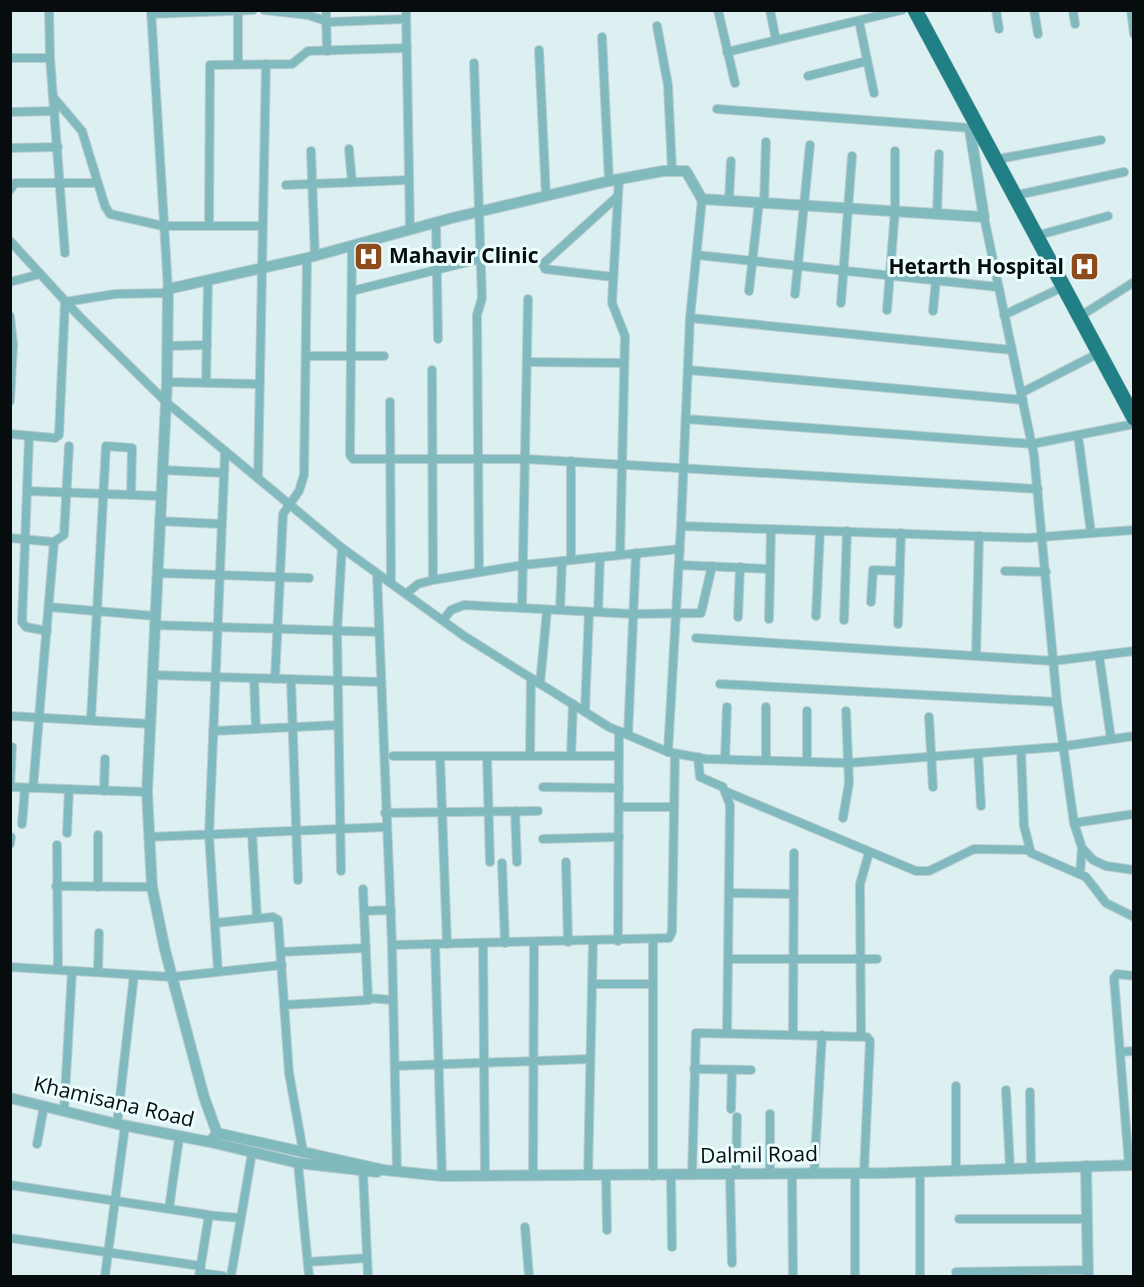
<svg xmlns="http://www.w3.org/2000/svg" width="1144" height="1287" font-family="'Open Sans',sans-serif">
<style>
.lines{fill:none;stroke-linecap:round;stroke-linejoin:round}
.minor-casing{stroke:#baccce;stroke-width:10}
.tertiary-casing{stroke:#baccce;stroke-width:12}
.trunk-casing{stroke:#baccce;stroke-width:16}
.minor{stroke:#81babe;stroke-width:8}
.tertiary{stroke:#81babe;stroke-width:10}
.trunk{stroke:#208086;stroke-width:15}
.labels{text-anchor:middle;stroke-width:6;stroke-linejoin:round;paint-order:stroke}
.poi-label{font-size:21px;font-weight:bold;fill:#070d0e;stroke:#ecfdfe;text-anchor:start}
.street-label{font-size:21px;fill:#070d0e;stroke:#ecfdfe}
</style>
<rect width="100%" height="100%" fill="#dcf0f2"/>
<g class="lines">
<defs>
<g id="minor">
<path d="M 49,10 L 50,58 L 65,253"/>
<path d="M 151,10 L 168,289"/>
<path d="M 264,10 L 308,15 L 329,22 L 406,19"/>
<path d="M 326,10 L 327,51"/>
<path d="M 406,10 L 410,230"/>
<path d="M 718,10 L 735,83"/>
<path d="M 770,10 L 776,40"/>
<path d="M 996,10 L 999,29"/>
<path d="M 1034,10 L 1038,34"/>
<path d="M 1073,10 L 1075,24"/>
<path d="M 1131,10 L 1134,34"/>
<path d="M 238,11 L 238,63"/>
<path d="M 151,14 L 253,10"/>
<path d="M 859,21 L 874,93"/>
<path d="M 657,26 L 668,85 L 672,170"/>
<path d="M 602,37 L 609,181"/>
<path d="M 539,50 L 546,196"/>
<path d="M 727,52 L 902,10"/>
<path d="M 10,58 L 50,58"/>
<path d="M 474,63 L 482,298 L 477,315 L 479,572"/>
<path d="M 808,76 L 867,61"/>
<path d="M 54,98 L 82,131 L 105,206 L 110,214 L 163,226 L 262,226"/>
<path d="M 717,109 L 971,128"/>
<path d="M 10,112 L 55,111"/>
<path d="M 10,148 L 58,147"/>
<path d="M 349,149 L 352,182"/>
<path d="M 311,151 L 315,256"/>
<path d="M 1004,158 L 1101,140"/>
<path d="M 619,179 L 612,303 L 625,336 L 620,555"/>
<path d="M 286,185 L 409,180"/>
<path d="M 10,190 L 15,183 L 98,183"/>
<path d="M 1022,194 L 1124,172"/>
<path d="M 702,199 L 690,318 L 681,526 L 1027,538 L 1134,530"/>
<path d="M 729,200 L 731,161"/>
<path d="M 764,203 L 766,142"/>
<path d="M 937,214 L 939,154"/>
<path d="M 984,217 L 1034,455 L 1057,702 L 1074,823 L 1082,848 L 1093,860 L 1106,866 L 1134,870"/>
<path d="M 436,223 L 438,339"/>
<path d="M 209,226 L 210,65 L 292,64 L 308,51 L 407,48"/>
<path d="M 1043,234 L 1108,216"/>
<path d="M 10,241 L 79,316 L 166,402 L 342,548 L 464,636 L 609,727 L 668,752 L 706,759 L 848,763 L 1058,747 L 1134,736"/>
<path d="M 352,246 L 350,455 L 353,459 L 526,459 L 1038,489"/>
<path d="M 697,255 L 998,287"/>
<path d="M 613,277 L 545,269 L 543,264 L 618,196"/>
<path d="M 10,282 L 40,274"/>
<path d="M 352,291 L 480,259"/>
<path d="M 749,291 L 759,202"/>
<path d="M 795,294 L 810,145"/>
<path d="M 841,303 L 852,156"/>
<path d="M 887,310 L 895,211 L 895,151"/>
<path d="M 933,311 L 936,280"/>
<path d="M 1004,315 L 1063,287"/>
<path d="M 10,316 L 13,345 L 10,401"/>
<path d="M 1079,317 L 1134,282"/>
<path d="M 690,318 L 1012,350"/>
<path d="M 168,346 L 207,345"/>
<path d="M 306,356 L 384,356"/>
<path d="M 527,362 L 624,363"/>
<path d="M 432,370 L 433,580"/>
<path d="M 688,370 L 1023,400"/>
<path d="M 167,382 L 259,384"/>
<path d="M 206,383 L 208,280"/>
<path d="M 1021,393 L 1099,353"/>
<path d="M 390,402 L 391,583"/>
<path d="M 686,419 L 1032,444 L 1134,424"/>
<path d="M 10,434 L 55,438 L 59,435 L 65,302 L 115,294 L 167,293"/>
<path d="M 1078,435 L 1091,533"/>
<path d="M 29,437 L 22,622 L 26,627 L 47,631"/>
<path d="M 571,461 L 571,560"/>
<path d="M 162,470 L 224,473"/>
<path d="M 258,478 L 266,64"/>
<path d="M 27,491 L 160,496"/>
<path d="M 159,521 L 221,524"/>
<path d="M 10,538 L 54,542 L 64,535 L 69,446"/>
<path d="M 679,565 L 770,569"/>
<path d="M 1005,571 L 1046,572"/>
<path d="M 157,573 L 309,578"/>
<path d="M 377,574 L 392,945 L 397,1172"/>
<path d="M 406,594 L 418,584 L 433,580 L 523,565 L 680,549"/>
<path d="M 871,602 L 873,570 L 900,571"/>
<path d="M 49,607 L 155,616"/>
<path d="M 522,608 L 528,299"/>
<path d="M 560,610 L 562,561"/>
<path d="M 598,612 L 600,557"/>
<path d="M 816,616 L 820,531"/>
<path d="M 738,617 L 740,567"/>
<path d="M 769,619 L 771,529"/>
<path d="M 443,620 L 451,610 L 464,605 L 633,614 L 701,613 L 712,566"/>
<path d="M 844,620 L 847,531"/>
<path d="M 898,624 L 901,533"/>
<path d="M 154,625 L 379,632"/>
<path d="M 696,638 L 1053,661 L 1134,651"/>
<path d="M 1099,655 L 1111,739"/>
<path d="M 976,656 L 979,536"/>
<path d="M 152,675 L 381,682"/>
<path d="M 254,679 L 256,729"/>
<path d="M 275,679 L 283,514 L 299,491 L 304,475 L 307,258"/>
<path d="M 291,679 L 298,880"/>
<path d="M 540,684 L 547,610"/>
<path d="M 720,684 L 1057,702"/>
<path d="M 766,707 L 766,760"/>
<path d="M 585,711 L 589,612"/>
<path d="M 807,711 L 807,761"/>
<path d="M 10,716 L 151,724"/>
<path d="M 929,717 L 933,787"/>
<path d="M 91,719 L 106,446 L 132,448 L 131,495"/>
<path d="M 213,731 L 338,725"/>
<path d="M 628,735 L 636,553"/>
<path d="M 1021,750 L 1024,826 L 1031,853 L 1086,877 L 1106,903 L 1134,917"/>
<path d="M 668,752 L 681,526"/>
<path d="M 978,753 L 981,806"/>
<path d="M 393,756 L 619,756"/>
<path d="M 440,756 L 447,944"/>
<path d="M 487,756 L 490,862"/>
<path d="M 530,756 L 531,678"/>
<path d="M 571,756 L 573,704"/>
<path d="M 698,757 L 700,777 L 723,787 L 730,805 L 727,1033"/>
<path d="M 725,759 L 727,707"/>
<path d="M 10,787 L 147,792"/>
<path d="M 10,787 L 12,747"/>
<path d="M 543,787 L 619,788"/>
<path d="M 33,788 L 54,542"/>
<path d="M 104,791 L 105,759"/>
<path d="M 727,792 L 916,871 L 929,871 L 974,849 L 1029,850"/>
<path d="M 619,807 L 674,807"/>
<path d="M 515,811 L 517,862"/>
<path d="M 385,813 L 538,811"/>
<path d="M 843,818 L 849,783 L 846,711"/>
<path d="M 1074,823 L 1134,814"/>
<path d="M 22,824 L 25,788"/>
<path d="M 67,833 L 69,789"/>
<path d="M 252,833 L 257,918"/>
<path d="M 98,835 L 98,887"/>
<path d="M 149,837 L 386,827"/>
<path d="M 543,839 L 619,837"/>
<path d="M 10,844 L 11,837"/>
<path d="M 57,845 L 58,970"/>
<path d="M 566,862 L 568,942"/>
<path d="M 502,863 L 505,943"/>
<path d="M 341,871 L 337,631 L 342,548"/>
<path d="M 1080,874 L 1082,848"/>
<path d="M 56,886 L 152,887"/>
<path d="M 363,889 L 368,998 L 393,1000"/>
<path d="M 729,893 L 794,894"/>
<path d="M 365,911 L 391,910"/>
<path d="M 215,923 L 273,917 L 278,920 L 289,1073 L 303,1151"/>
<path d="M 618,941 L 619,731"/>
<path d="M 483,943 L 485,1176"/>
<path d="M 435,944 L 442,1176"/>
<path d="M 392,945 L 669,938 L 672,932 L 675,754"/>
<path d="M 281,952 L 366,948"/>
<path d="M 728,959 L 877,959"/>
<path d="M 10,967 L 172,977 L 282,965"/>
<path d="M 98,972 L 99,933"/>
<path d="M 218,972 L 209,835 L 225,451"/>
<path d="M 592,984 L 653,984"/>
<path d="M 284,1005 L 369,1000"/>
<path d="M 793,1034 L 794,853"/>
<path d="M 861,1036 L 860,884 L 869,853"/>
<path d="M 1120,1052 L 1134,1051"/>
<path d="M 395,1066 L 590,1059"/>
<path d="M 694,1069 L 751,1070"/>
<path d="M 1006,1090 L 1010,1169"/>
<path d="M 1030,1092 L 1031,1168"/>
<path d="M 731,1109 L 732,1070"/>
<path d="M 64,1111 L 72,972"/>
<path d="M 117,1124 L 134,975"/>
<path d="M 37,1144 L 44,1106"/>
<path d="M 298,1163 L 309,1276"/>
<path d="M 1129,1165 L 1114,978 L 1117,974 L 1134,976"/>
<path d="M 956,1170 L 956,1086"/>
<path d="M 363,1172 L 368,1276"/>
<path d="M 855,1173 L 855,1276"/>
<path d="M 770,1174 L 770,1114"/>
<path d="M 792,1174 L 793,1276"/>
<path d="M 814,1174 L 822,1035"/>
<path d="M 692,1175 L 696,1033 L 867,1037 L 870,1041 L 864,1173"/>
<path d="M 730,1175 L 732,1263"/>
<path d="M 736,1175 L 737,1117"/>
<path d="M 533,1176 L 534,942"/>
<path d="M 588,1176 L 593,941"/>
<path d="M 606,1176 L 607,1230"/>
<path d="M 653,1176 L 653,940"/>
<path d="M 671,1176 L 672,1247"/>
<path d="M 10,1185 L 209,1215 L 199,1276"/>
<path d="M 169,1209 L 179,1138"/>
<path d="M 205,1215 L 241,1218"/>
<path d="M 959,1219 L 1087,1219"/>
<path d="M 525,1227 L 529,1276"/>
<path d="M 10,1238 L 201,1266"/>
<path d="M 308,1262 L 367,1258"/>
<path d="M 956,1272 L 1087,1270"/>
<path d="M 200,1273 L 223,1276"/>
<path d="M 105,1276 L 125,1126"/>
<path d="M 231,1276 L 252,1153"/>
<path d="M 920,1276 L 920,1172"/>
</g>
<g id="tertiary">
<path d="M 10,1098 L 117,1124 L 210,1142 L 298,1163 L 377,1172"/>
<path d="M 217,1133 L 384,1170 L 442,1176 L 886,1173 L 1134,1165"/>
<path d="M 210,1142 L 217,1133 L 204,1097 L 165,950 L 152,887 L 147,792 L 167,382 L 168,289 L 307,258 L 452,218 L 609,181 L 663,171 L 686,171 L 702,199 L 984,217 L 970,130 L 972,127 L 978,127"/>
<path d="M 1086,1166 L 1088,1276"/>
</g>
<path id="trunk" d="M 915,10 L 1134,418"/>
</defs>
<use href="#minor" class="minor-casing"/>
<use href="#tertiary" class="tertiary-casing"/>
<use href="#trunk" class="trunk-casing"/>
<use href="#minor" class="minor"/>
<use href="#tertiary" class="tertiary"/>
<use href="#trunk" class="trunk"/>
</g>
<defs>
<symbol id="hospital-square" viewBox="-11 -11 22 22"><rect x="-9" y="-9" width="18" height="18" rx="4" fill="#8e4b1b" stroke="#ecfdfe"/><path d="M-5-5h3v3.5h4V-5h3V5h-3V1.5h-4V5h-3Z" fill="#fff"/></symbol>
</defs>
<g fill-rule="evenodd">
<use href="#hospital-square" x="352" y="240" width="33" height="33"/>
<use href="#hospital-square" x="1068" y="250" width="33" height="33"/>
</g>
<g class="labels">
<g class="poi-label">
<text x="389" y="263">Mahavir Clinic</text>
<text x="1064" y="274" text-anchor="end">Hetarth Hospital</text>
</g>
<g class="street-label">
<text transform="translate(114 1102) rotate(13)" y="7">Khamisana Road</text>
<text transform="translate(759 1155) rotate(-1)" y="7">Dalmil Road</text>
</g>
</g>
<rect width="1144" height="1287" fill="none" stroke="#070d0e" stroke-width="24"/>
</svg>
